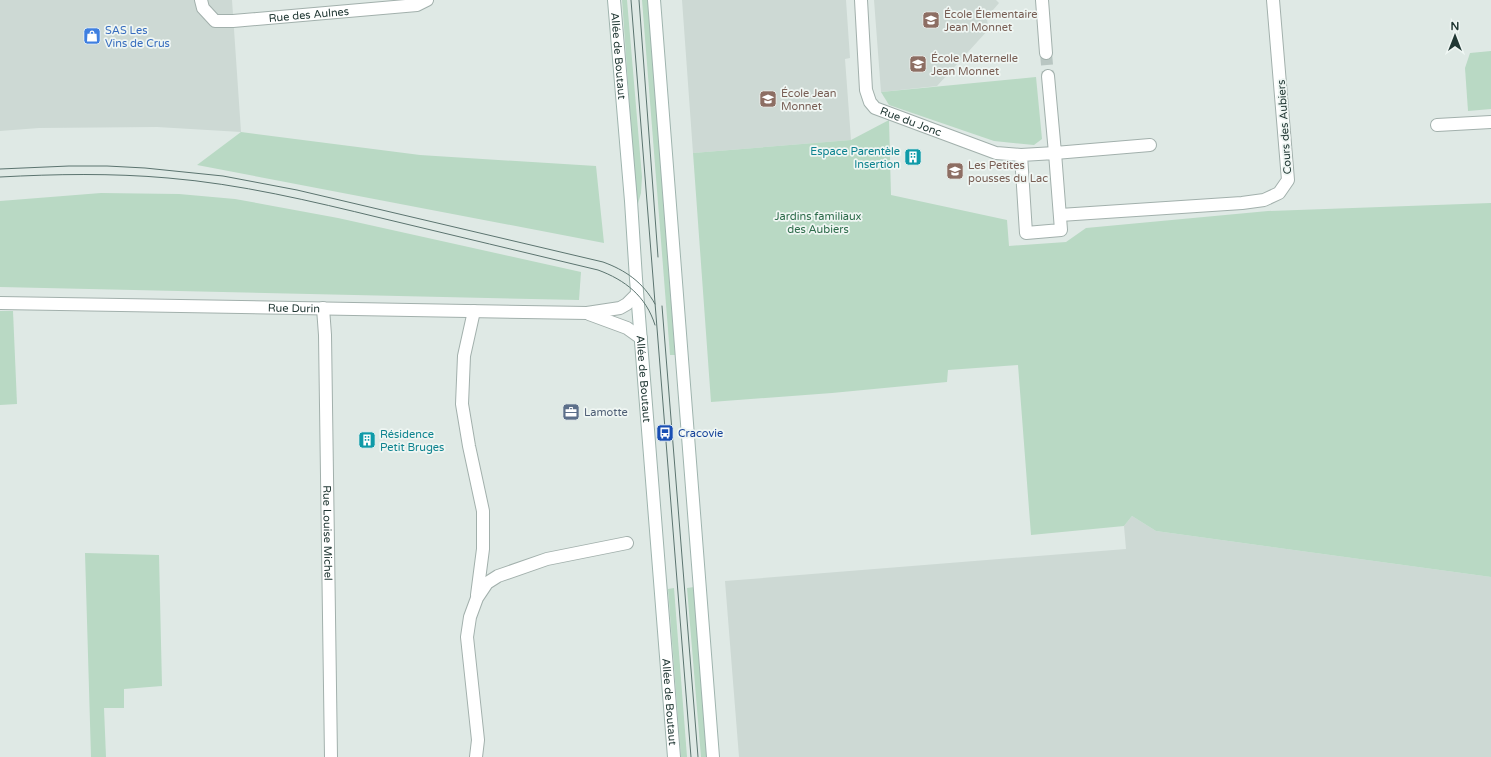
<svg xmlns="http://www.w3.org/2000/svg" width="1491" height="757" font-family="'Varela Round',sans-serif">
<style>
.built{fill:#cdd9d4}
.green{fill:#b9d9c4}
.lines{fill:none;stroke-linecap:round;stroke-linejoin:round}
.street-tunnel{stroke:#b9c6c2;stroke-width:12;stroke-dasharray:12 6;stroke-linecap:butt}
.street-casing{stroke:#a2b0ac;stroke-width:14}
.secondary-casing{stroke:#9fb4ae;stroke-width:14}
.street{stroke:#fff;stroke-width:12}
.secondary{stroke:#fff;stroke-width:12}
.tram{stroke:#5b746f;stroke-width:1}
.labels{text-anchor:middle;stroke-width:3.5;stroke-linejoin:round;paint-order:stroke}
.education-label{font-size:11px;fill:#785e54;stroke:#eff6f3;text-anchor:start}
.street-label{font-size:11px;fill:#213834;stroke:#eff6f3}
.shop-label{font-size:11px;fill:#366cbe;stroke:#eff6f3;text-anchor:start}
.culture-label{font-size:11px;fill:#0d838f;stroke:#eff6f3;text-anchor:end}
.park-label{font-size:11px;fill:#2e6c4b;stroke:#eff6f3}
.service-label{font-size:11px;fill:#4e5e75;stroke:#eff6f3;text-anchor:start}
.transit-label{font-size:11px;fill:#164399;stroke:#eff6f3;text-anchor:start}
</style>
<rect width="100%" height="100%" fill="#dfe9e5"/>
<g class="built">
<path d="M 0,0 L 232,0 L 241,132 L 157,127 L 39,128 L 0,131 Z"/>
<path d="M 682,0 L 846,0 L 850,58 L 845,59 L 851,140 L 693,153 Z"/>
<path d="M 874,0 L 996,0 L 999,3 L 987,17 L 988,30 L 937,86 L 881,92 Z"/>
<path d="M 1132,516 L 1156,531 L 1491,577 L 1491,757 L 739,757 L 725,581 L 1126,549 L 1124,526 Z"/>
</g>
<g class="green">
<path d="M 622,0 L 627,0 L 642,177 L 641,193 L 637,207 Z"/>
<path d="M 642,0 L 648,0 L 675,355 L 670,355 Z"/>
<path d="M 1491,51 L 1491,109 L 1468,111 L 1465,68 L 1470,53 Z"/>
<path d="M 1036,77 L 1042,139 L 1034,145 L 994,141 L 889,105 L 881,92 Z"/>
<path d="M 889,120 L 891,195 L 1007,220 L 1009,246 L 1066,242 L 1086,228 L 1268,211 L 1491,203 L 1491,577 L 1156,531 L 1132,516 L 1124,526 L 1031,535 L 1018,365 L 948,370 L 947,382 L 832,393 L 711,402 L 693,153 L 851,140 Z"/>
<path d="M 241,132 L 420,155 L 596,166 L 604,243 L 197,165 Z"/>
<path d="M 101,193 L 179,194 L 235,199 L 338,218 L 581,272 L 579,300 L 0,287 L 0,201 Z"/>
<path d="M 0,311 L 13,311 L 17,404 L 0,405 Z"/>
<path d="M 85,553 L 159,555 L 162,686 L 124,689 L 124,708 L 104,708 L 106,757 L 91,757 Z"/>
<path d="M 694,587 L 707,757 L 701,757 L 687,588 Z"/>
<path d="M 674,588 L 687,757 L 681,757 L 668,589 Z"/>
</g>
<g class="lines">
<path class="street-tunnel" d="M 1046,53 L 1048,76"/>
<defs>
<g id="street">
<path id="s1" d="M 201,0 L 203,8 L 215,21 L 233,21 L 417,5 L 427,0"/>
<path id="s2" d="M 861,0 L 866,90 L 870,102 L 875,108 L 996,153 L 1021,155 L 1055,153 L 1061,230 L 1026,233 L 1021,155"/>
<path d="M 1042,0 L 1046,53"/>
<path d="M 1048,76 L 1055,153 L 1150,145"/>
<path d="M 1437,125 L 1491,122"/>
<path d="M 1060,215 L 1242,203 L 1264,200 L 1279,193 L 1288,180 L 1273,0"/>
<path id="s3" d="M 0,303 L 587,313 L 620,308 L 627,304 L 637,294"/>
<path id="s4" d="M 323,308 L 325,335 L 331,757"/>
<path d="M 474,311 L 464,356 L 462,404 L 469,446 L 483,511 L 483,549 L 477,595"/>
<path d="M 589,314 L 627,328 L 641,338"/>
<path d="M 476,757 L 478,740 L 467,637 L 470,617 L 477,598 L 487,583 L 498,576 L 547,559 L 627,543"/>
</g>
<g id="secondary">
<path id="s5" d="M 614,0 L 631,201 L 636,279 L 674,757"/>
<path d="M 654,0 L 713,757"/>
</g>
</defs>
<use href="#street" class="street-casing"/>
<use href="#secondary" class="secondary-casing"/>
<use href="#street" class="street"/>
<use href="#secondary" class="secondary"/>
<g class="tram">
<path d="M 631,0 L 691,757"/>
<path d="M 639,0 L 658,257"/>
<path d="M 0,169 L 69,166 L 107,166 L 145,168 L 223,176 L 297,190 L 603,262 C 625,270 643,282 655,304"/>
<path d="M 0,177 C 56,174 112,173 168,178 C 240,184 311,201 381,218 C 453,235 526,253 598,270 C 625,280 646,296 655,325"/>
<path d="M 662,306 L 698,757"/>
</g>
</g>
<defs>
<symbol id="school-square" viewBox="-11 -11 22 22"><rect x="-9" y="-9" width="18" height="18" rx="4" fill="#8d6e63" stroke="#eff6f3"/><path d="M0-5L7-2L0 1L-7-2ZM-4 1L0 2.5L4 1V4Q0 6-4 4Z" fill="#fff"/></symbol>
<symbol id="shop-square" viewBox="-11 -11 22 22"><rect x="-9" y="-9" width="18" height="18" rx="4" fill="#3f7fe0" stroke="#eff6f3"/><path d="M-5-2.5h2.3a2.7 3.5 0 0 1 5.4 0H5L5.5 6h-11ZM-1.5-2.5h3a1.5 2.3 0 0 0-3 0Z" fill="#fff"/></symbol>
<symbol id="building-square" viewBox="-11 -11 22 22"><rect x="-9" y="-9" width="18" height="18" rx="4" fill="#0f9aa8" stroke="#eff6f3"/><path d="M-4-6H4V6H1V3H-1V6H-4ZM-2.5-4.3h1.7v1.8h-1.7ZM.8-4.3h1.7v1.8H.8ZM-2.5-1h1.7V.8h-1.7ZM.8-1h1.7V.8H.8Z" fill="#fff"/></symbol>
<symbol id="office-square" viewBox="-11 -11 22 22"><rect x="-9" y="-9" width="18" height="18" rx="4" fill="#5c6f8a" stroke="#eff6f3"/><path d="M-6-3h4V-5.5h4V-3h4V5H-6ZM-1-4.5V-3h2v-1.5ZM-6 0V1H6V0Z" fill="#fff"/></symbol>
<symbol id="bus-square" viewBox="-11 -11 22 22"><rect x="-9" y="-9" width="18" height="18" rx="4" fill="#1a4fb4" stroke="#eff6f3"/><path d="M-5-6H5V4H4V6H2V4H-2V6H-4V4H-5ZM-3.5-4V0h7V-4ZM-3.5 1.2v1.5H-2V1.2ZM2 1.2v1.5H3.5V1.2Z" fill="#fff"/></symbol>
</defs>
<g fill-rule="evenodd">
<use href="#school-square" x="921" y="10" width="20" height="20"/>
<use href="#shop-square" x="82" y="26" width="20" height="20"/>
<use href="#school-square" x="908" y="54" width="20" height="20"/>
<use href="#school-square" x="758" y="89" width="20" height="20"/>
<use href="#building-square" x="903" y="147" width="20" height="20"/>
<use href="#school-square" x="945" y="161" width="20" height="20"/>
<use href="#office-square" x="561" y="402" width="20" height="20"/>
<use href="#bus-square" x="655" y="423" width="20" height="20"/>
<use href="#building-square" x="357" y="430" width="20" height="20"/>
</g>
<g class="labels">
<g class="education-label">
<text x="944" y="18">École Élementaire<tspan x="944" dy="13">Jean Monnet</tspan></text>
<text x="931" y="62">École Maternelle<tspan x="931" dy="13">Jean Monnet</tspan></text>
<text x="781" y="97">École Jean<tspan x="781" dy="13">Monnet</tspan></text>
<text x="968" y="169">Les Petites<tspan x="968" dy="13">pousses du Lac</tspan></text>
</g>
<g class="street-label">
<text dy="4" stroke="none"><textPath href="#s1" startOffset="120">Rue des Aulnes</textPath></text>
<text dy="4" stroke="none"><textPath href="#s5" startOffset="56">Allée de Boutaut</textPath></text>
<text dy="4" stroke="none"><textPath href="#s2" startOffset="149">Rue du Jonc</textPath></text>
<text transform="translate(1284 127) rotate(-94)" y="4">Cours des Aubiers</text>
<text dy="4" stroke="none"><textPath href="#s3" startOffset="294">Rue Durin</textPath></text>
<text dy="4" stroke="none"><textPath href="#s5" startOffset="380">Allée de Boutaut</textPath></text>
<text dy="4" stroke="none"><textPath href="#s4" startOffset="225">Rue Louise Michel</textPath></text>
<text dy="4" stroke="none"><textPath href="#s5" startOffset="704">Allée de Boutaut</textPath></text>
</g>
<g class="shop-label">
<text x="105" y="34">SAS Les<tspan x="105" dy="13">Vins de Crus</tspan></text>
</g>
<g class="culture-label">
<text x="900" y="155">Espace Parentèle<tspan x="900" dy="13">Insertion</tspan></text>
<text x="380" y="438" text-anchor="start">Résidence<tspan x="380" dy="13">Petit Bruges</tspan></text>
</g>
<g class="park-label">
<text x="818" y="220">Jardins familiaux<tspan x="818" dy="13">des Aubiers</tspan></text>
</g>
<g class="service-label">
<text x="584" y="416">Lamotte</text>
</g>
<g class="transit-label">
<text x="678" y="437">Cracovie</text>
</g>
</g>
<g transform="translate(1455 36)" stroke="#eff6f3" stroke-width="3" paint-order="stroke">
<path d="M0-3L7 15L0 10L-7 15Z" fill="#213834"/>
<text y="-6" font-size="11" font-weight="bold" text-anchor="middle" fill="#213834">N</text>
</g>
</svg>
